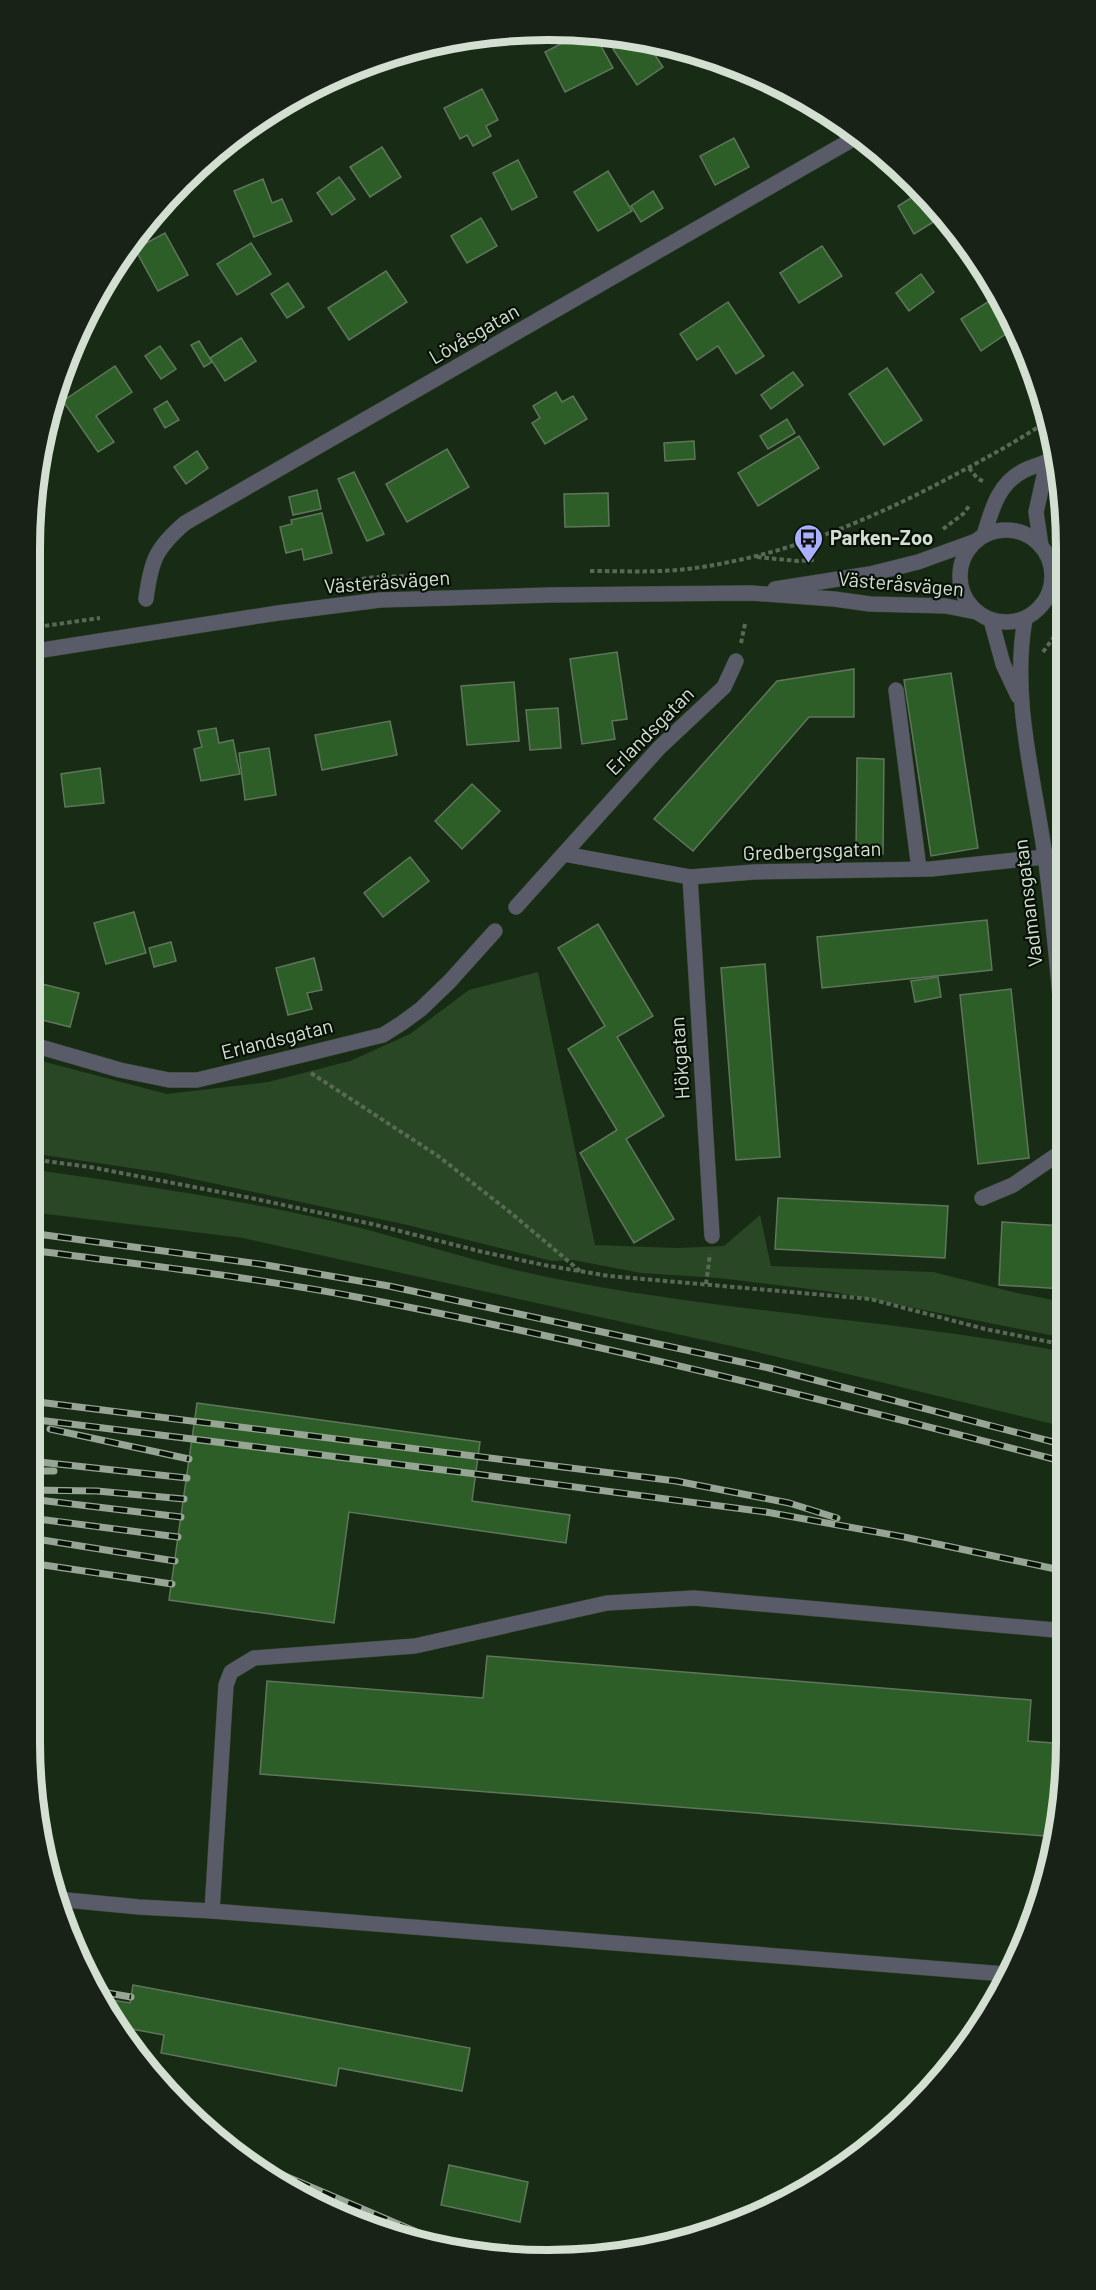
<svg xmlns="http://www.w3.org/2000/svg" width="1096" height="2290" font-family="Barlow,sans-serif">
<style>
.green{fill:#294724}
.building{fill:#2e5e27;stroke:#5f755c;stroke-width:1.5}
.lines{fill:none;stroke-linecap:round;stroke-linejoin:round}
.minor-casing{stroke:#364833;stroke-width:16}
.path{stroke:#586955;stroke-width:4;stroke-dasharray:4.5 3;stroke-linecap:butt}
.minor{stroke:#5a5b68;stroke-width:15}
.rail-casing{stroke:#96a594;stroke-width:7}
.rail{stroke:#081107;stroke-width:4.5;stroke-dasharray:14;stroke-linecap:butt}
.labels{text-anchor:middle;stroke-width:4.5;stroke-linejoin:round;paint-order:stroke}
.street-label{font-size:20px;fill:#d3e0d1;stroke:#081107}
.poi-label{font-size:20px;font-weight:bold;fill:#d3e0d1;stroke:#081107;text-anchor:start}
.rim{fill:none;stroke:#d3e0d1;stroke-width:8}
</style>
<rect width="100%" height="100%" fill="#182b15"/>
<g class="green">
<path d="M 538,972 L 595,1245 L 678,1248 L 724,1246 L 760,1215 L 771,1266 L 933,1272 L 1017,1293 L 1064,1302 L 1065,1338 L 834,1292 L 719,1278 L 641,1273 L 573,1260 L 552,1261 L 403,1224 L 165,1173 L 30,1153 L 30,1058 L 167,1094 L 268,1082 L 350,1061 L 410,1034 L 469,990 Z"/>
<path d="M 30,1169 C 131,1184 232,1198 332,1221 C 404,1238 474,1262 547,1277 C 718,1312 893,1319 1065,1352 L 1065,1427 L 749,1350 L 243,1238 L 30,1212 Z"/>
</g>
<g class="building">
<path d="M 581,33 L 595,35 L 613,68 L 565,92 L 545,52 Z"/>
<path d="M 629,38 L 645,40 L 663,67 L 637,85 L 613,49 Z"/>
<path d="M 482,89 L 498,120 L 486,126 L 491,136 L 473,146 L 467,135 L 460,139 L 444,108 Z"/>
<path d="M 734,138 L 749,167 L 715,185 L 700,156 Z"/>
<path d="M 382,147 L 401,177 L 370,197 L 350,167 Z"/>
<path d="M 518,160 L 537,197 L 512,210 L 493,173 Z"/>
<path d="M 608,171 L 632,211 L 598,231 L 574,192 Z"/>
<path d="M 339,177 L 355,199 L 332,215 L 317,193 Z"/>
<path d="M 263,179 L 272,203 L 282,199 L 292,221 L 254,237 L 234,191 Z"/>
<path d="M 653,191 L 663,208 L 641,222 L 631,206 Z"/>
<path d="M 919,193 L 943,216 L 914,234 L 898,206 Z"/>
<path d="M 481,218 L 497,246 L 467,263 L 451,236 Z"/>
<path d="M 165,233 L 188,275 L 158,291 L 135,249 Z"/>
<path d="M 251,243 L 271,274 L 237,295 L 217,264 Z"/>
<path d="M 822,246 L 842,276 L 799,303 L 780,273 Z"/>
<path d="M 386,271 L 407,302 L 349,340 L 328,308 Z"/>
<path d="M 921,274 L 934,292 L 909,311 L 896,293 Z"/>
<path d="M 288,283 L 304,307 L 287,318 L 271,294 Z"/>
<path d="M 994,298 L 1013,329 L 981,351 L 961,319 Z"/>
<path d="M 728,302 L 764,356 L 736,374 L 718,346 L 697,360 L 680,334 Z"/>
<path d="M 241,338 L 256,361 L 225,381 L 210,358 Z"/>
<path d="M 199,341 L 212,362 L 204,367 L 191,345 Z"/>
<path d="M 160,346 L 176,369 L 161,379 L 145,356 Z"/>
<path d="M 115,366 L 132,392 L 96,416 L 114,442 L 98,452 L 63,401 Z"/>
<path d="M 887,368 L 922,420 L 884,445 L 849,394 Z"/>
<path d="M 793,372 L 803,385 L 771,409 L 761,395 Z"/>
<path d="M 556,392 L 562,402 L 573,396 L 587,419 L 545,444 L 532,423 L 540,418 L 533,406 Z"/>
<path d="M 167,401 L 179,420 L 165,428 L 154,409 Z"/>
<path d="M 787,419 L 795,433 L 768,449 L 760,436 Z"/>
<path d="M 799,436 L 819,468 L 758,506 L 738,473 Z"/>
<path d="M 694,441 L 695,459 L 665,461 L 664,443 Z"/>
<path d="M 447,449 L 469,487 L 407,522 L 386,484 Z"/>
<path d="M 197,451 L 208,468 L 186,484 L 174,467 Z"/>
<path d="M 354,472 L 384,534 L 367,541 L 338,479 Z"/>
<path d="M 317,490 L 321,509 L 293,515 L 289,497 Z"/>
<path d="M 608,493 L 609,526 L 565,527 L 564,494 Z"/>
<path d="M 322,513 L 332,553 L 304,560 L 302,549 L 286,553 L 280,527 L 292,524 L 291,520 Z"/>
<path d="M 617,652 L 627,719 L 612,721 L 615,739 L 582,744 L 570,659 Z"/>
<path d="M 854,669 L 854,717 L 809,717 L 693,851 L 654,819 L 777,681 Z"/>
<path d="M 951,673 L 978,848 L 931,856 L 904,680 Z"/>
<path d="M 514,682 L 519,741 L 467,745 L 461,686 Z"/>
<path d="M 558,708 L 561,748 L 530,750 L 526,710 Z"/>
<path d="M 390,721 L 397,755 L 322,770 L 315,735 Z"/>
<path d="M 216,728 L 219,743 L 233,740 L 240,774 L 201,781 L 194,749 L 202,747 L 198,731 Z"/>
<path d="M 269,748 L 276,795 L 245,800 L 239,753 Z"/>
<path d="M 857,758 L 884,759 L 883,854 L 856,854 Z"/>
<path d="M 100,768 L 104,803 L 65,807 L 61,774 Z"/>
<path d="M 472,784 L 500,811 L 462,849 L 435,821 Z"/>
<path d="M 30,811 L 39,844 L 30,846 Z"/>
<path d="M 410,857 L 429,881 L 383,917 L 364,893 Z"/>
<path d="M 134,912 L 146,953 L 106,964 L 94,923 Z"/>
<path d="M 987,920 L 992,970 L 822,988 L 817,937 Z"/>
<path d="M 598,924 L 653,1016 L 617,1037 L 664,1116 L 626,1139 L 674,1219 L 634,1243 L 580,1153 L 617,1130 L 568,1049 L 605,1026 L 558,948 Z"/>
<path d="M 171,942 L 176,961 L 154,967 L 149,948 Z"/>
<path d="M 314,958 L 322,990 L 307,993 L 312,1009 L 288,1015 L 276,968 Z"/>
<path d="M 765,964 L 780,1157 L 736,1160 L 721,968 Z"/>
<path d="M 938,977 L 941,997 L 915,1002 L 911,981 Z"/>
<path d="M 30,981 L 79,993 L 70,1027 L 30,1017 Z"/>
<path d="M 1011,989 L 1029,1158 L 978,1164 L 960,995 Z"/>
<path d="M 778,1198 L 948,1206 L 945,1258 L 775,1249 Z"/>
<path d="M 1002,1222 L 1064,1226 L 1064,1289 L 999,1285 Z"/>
<path d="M 197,1403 L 480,1442 L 472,1501 L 570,1515 L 566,1543 L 349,1512 L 334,1623 L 169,1600 Z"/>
<path d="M 487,1656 L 1031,1700 L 1028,1741 L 1066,1744 L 1057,1837 L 260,1774 L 267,1681 L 483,1698 Z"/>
<path d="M 133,1985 L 470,2048 L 462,2091 L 339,2068 L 336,2086 L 161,2053 L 164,2035 L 121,2027 L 106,1999 L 130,2003 Z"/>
<path d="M 449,2165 L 528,2182 L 520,2222 L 441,2205 Z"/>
</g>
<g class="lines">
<defs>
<g id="minor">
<circle cx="1006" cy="576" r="46"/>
<path d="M 984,535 C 992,509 998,483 1025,470 C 1036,465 1046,464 1055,456"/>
<path d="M 1041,546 L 1036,512 L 1047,463"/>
<path d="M 775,589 L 870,574 L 918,562 L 976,541"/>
<path d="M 146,599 C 151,560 156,548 185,523 L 860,135"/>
<path d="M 1025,619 C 1011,698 1034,778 1045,856 C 1053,912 1057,969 1063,1025"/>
<path d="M 991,620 L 1003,664 L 1018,696"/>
<path d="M 30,652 L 278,613 L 380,600 L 548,595 L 751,593 L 834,599 L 870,604 L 946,606 L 976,612"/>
<path d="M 896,690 L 919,869"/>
<path d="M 564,854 L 690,877 L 754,872 L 931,869 L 1063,855"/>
<path d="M 690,877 L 712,1236"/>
<path d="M 516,907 L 659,748 L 724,687 L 736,661"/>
<path d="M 30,1044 L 120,1070 L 169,1080 L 197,1080 L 302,1055 L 383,1035 L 402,1023 L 421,1009 L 450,981 L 495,931"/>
<path d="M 982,1198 L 1013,1185 L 1064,1150"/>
<path d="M 56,1899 L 139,1907 L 212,1911 L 1005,1974"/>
<path d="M 212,1911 L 226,1685 L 231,1672 L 254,1658 L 415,1646 L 607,1603 L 694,1598 L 1066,1631"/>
</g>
</defs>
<use href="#minor" class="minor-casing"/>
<g class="path">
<path d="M 969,468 L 977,478 L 984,482"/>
<path d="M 943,529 L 963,514 L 970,505"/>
<path d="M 757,557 L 798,561 L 815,560"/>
<path d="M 590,571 C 624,571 662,573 695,568 C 786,555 866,522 947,479 C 981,461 1014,443 1046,422"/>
<path d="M 347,581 L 375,577 L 415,576"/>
<path d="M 30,628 L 100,618"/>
<path d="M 741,643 L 745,624"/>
<path d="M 1043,652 L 1062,626"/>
<path d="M 311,1073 L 438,1156 L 511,1213 L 580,1271"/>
<path d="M 30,1159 L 90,1167 L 251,1198 L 372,1224 L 483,1252 L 544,1265 L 609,1276 L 870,1299 L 985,1329 L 1065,1345"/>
<path d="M 706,1284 L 710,1254"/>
</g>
<use href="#minor" class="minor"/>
<defs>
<g id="rail">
<path d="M 30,1233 L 260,1264 L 389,1286 L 769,1368 L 1065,1445"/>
<path d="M 30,1250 C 142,1265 255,1277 367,1299 C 601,1344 834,1402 1065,1462"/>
<path d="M 30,1401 L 676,1481 L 789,1503 L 837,1518"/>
<path d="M 30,1419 L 476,1474 L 766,1512 L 904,1537 L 1065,1571"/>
<path d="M 50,1429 L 189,1459"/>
<path d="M 30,1461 L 187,1478"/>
<path d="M 30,1471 L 54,1471"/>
<path d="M 30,1490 L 97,1491 L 184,1499"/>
<path d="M 30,1499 L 181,1517"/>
<path d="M 30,1518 L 178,1537"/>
<path d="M 30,1538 L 175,1561"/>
<path d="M 30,1563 L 172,1584"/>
<path d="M 102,1992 L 131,1997"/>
<path d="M 245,2159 L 419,2233 L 467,2251"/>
<path d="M 579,2253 L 622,2254"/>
</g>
</defs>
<use href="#rail" class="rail-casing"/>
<use href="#rail" class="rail"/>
</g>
<defs>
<symbol id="bus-pin" viewBox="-11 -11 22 30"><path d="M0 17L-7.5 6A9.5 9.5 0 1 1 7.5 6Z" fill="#aab0fb" stroke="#081107"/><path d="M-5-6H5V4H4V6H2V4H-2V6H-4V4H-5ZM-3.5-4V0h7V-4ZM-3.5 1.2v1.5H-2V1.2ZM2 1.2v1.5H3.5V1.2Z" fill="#111"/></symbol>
</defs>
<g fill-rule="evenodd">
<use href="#bus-pin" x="792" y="522" width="33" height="45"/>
</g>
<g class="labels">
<g class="street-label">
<text transform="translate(474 334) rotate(-30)" y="7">Lövåsgatan</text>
<text transform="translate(387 582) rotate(-4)" y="7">Västeråsvägen</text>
<text transform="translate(901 584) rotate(5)" y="7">Västeråsvägen</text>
<text transform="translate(650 731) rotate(-45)" y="7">Erlandsgatan</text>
<text transform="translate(812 851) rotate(-2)" y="7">Gredbergsgatan</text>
<text transform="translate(1028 903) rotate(-97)" y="7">Vadmansgatan</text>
<text transform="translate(277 1039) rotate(-14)" y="7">Erlandsgatan</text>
<text transform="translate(680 1058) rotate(-94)" y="7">Hökgatan</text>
</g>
<g class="poi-label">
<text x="830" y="545">Parken-Zoo</text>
</g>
</g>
<path d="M0 0H1096V2290H0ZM548 40H548A508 508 0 0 1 1056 548V1742A508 508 0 0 1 548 2250H548A508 508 0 0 1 40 1742V548A508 508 0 0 1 548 40Z" fill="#182217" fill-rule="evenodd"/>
<path class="rim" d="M548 40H548A508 508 0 0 1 1056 548V1742A508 508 0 0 1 548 2250H548A508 508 0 0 1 40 1742V548A508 508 0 0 1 548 40Z"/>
</svg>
